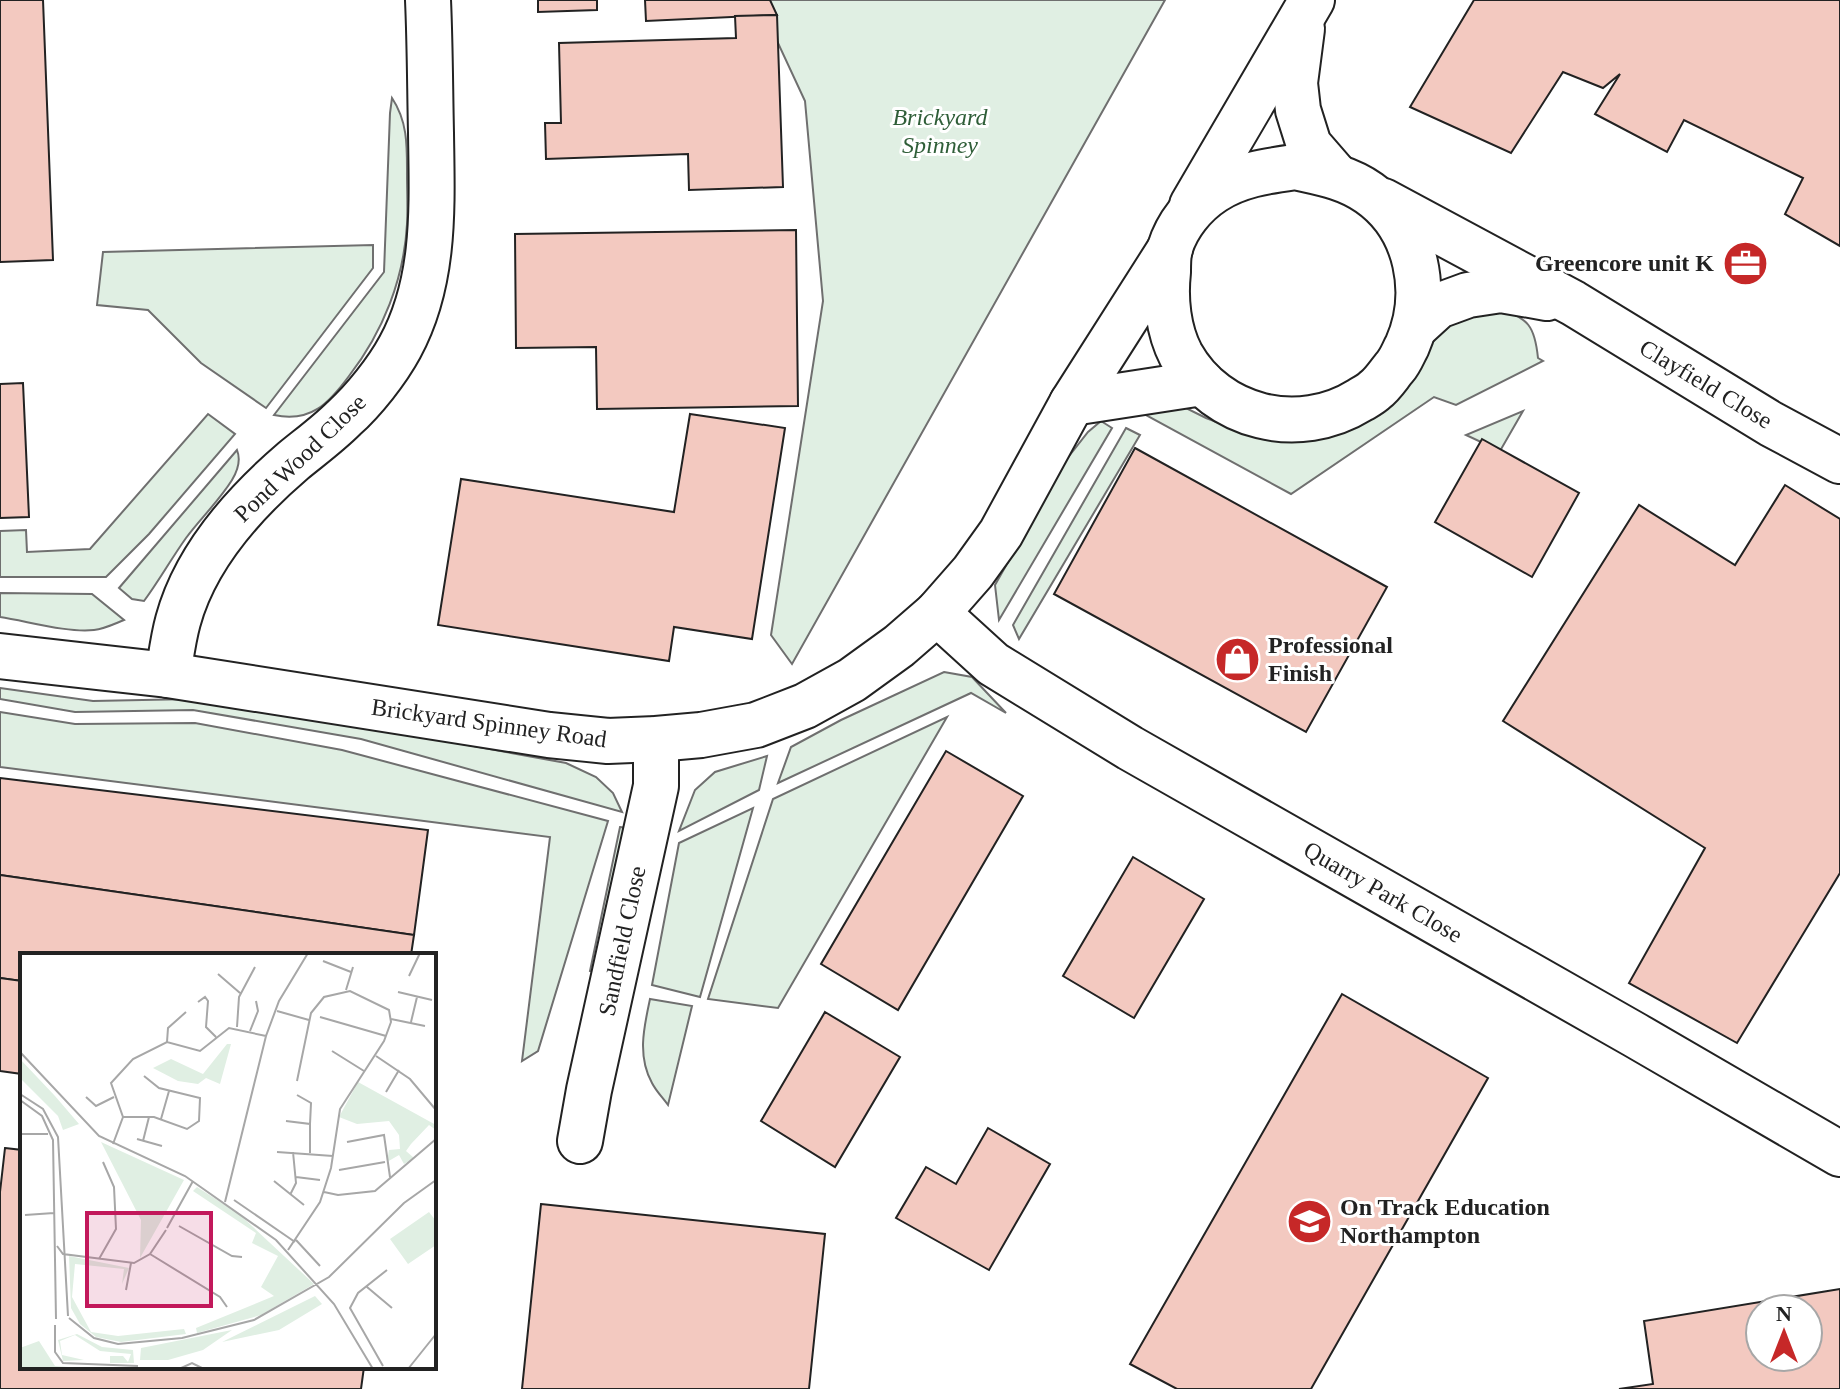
<svg xmlns="http://www.w3.org/2000/svg" width="1840" height="1389" font-family="Georgia,serif">
<style>
.green{fill:#e0efe3;stroke:#6f6f6f;stroke-width:2}
.building{fill:#f3c9c0;stroke:#222;stroke-width:2;fill-rule:evenodd}
.lines{fill:none;stroke-linecap:round;stroke-linejoin:round}
.minor-casing{stroke:#222;stroke-width:48}
.minor{stroke:#fff;stroke-width:44}
.labels{text-anchor:middle;stroke-width:6;stroke-linejoin:round;paint-order:stroke}
.park-label{font-size:24px;font-style:italic;fill:#2f5e38;stroke:#fff}
.poi-label{font-size:24px;font-weight:bold;fill:#222;stroke:#fff;text-anchor:start}
.street-label{font-size:24px;fill:#222;stroke:#fff}
.inset-road{fill:none;stroke:#a7a7a7;stroke-width:2}
.view{fill:#c2185b;fill-opacity:0.15;stroke:#c2185b;stroke-width:4}
.inset-edge{fill:none;stroke:#222;stroke-width:4}
</style>
<rect width="100%" height="100%" fill="#fff"/>
<g class="green">
<path d="M 758,0 L 1165,0 L 792,664 L 771,635 L 823,301 L 805,101 Z"/>
<path d="M 392,98 C 408,122 407,147 407,175 C 407,191 408,207 407,224 C 404,279 383,332 349,376 C 329,403 311,423 274,415 L 384,272 L 390,113 Z"/>
<path d="M 373,245 L 373,268 L 266,408 L 201,363 L 148,310 L 97,305 L 103,252 Z"/>
<path d="M 1493,304 C 1525,320 1534,319 1538,358 L 1543,361 L 1456,405 L 1434,397 L 1291,494 L 1142,413 L 1180,405 L 1206,418 L 1257,437 L 1303,439 L 1428,327 Z"/>
<path d="M 1523,411 L 1500,451 L 1466,435 Z"/>
<path d="M 208,414 L 235,434 L 149,534 L 106,577 L 0,577 L 0,531 L 26,530 L 27,552 L 90,549 Z"/>
<path d="M 1101,421 L 1112,428 L 999,620 L 995,585 L 1066,460 L 1088,432 Z"/>
<path d="M 1126,428 L 1140,435 L 1019,639 L 1013,625 Z"/>
<path d="M 237,450 C 241,460 238,470 232,480 C 219,501 200,519 186,538 C 171,559 159,581 144,601 L 132,599 L 119,588 Z"/>
<path d="M 0,593 L 92,594 L 124,620 C 114,624 104,629 94,630 C 67,633 27,621 0,617 Z"/>
<path d="M 944,672 L 972,677 L 1006,713 L 971,693 L 778,783 L 791,747 L 841,720 Z"/>
<path d="M 0,688 L 93,701 L 192,699 L 397,732 L 566,763 L 596,777 L 613,793 L 622,812 L 361,739 L 193,710 L 75,712 L 0,699 Z"/>
<path d="M 0,712 L 75,724 L 195,723 L 342,750 L 608,821 L 538,1051 L 522,1061 L 550,837 L 0,767 Z"/>
<path d="M 947,717 L 778,1008 L 708,999 L 773,799 Z"/>
<path d="M 767,756 L 759,790 L 679,831 L 695,790 L 715,772 Z"/>
<path d="M 753,808 L 700,997 L 652,985 L 679,843 Z"/>
<path d="M 620,827 L 627,828 L 598,973 L 590,971 Z"/>
<path d="M 650,999 L 692,1006 L 668,1105 C 663,1098 656,1091 652,1083 C 637,1056 644,1027 650,999 Z"/>
</g>
<g class="building">
<path d="M 0,0 L 43,0 L 53,260 L 0,262 Z"/>
<path d="M 538,0 L 597,0 L 597,10 L 538,12 Z"/>
<path d="M 645,0 L 770,0 L 777,15 L 646,21 Z"/>
<path d="M 1474,0 L 1840,0 L 1840,246 L 1785,214 L 1803,178 L 1684,120 L 1667,152 L 1595,114 L 1620,74 L 1603,88 L 1563,72 L 1511,153 L 1410,107 Z"/>
<path d="M 777,15 L 783,187 L 689,190 L 688,154 L 546,159 L 545,123 L 561,123 L 559,43 L 736,38 L 735,16 Z"/>
<path d="M 796,230 L 798,406 L 597,409 L 596,347 L 516,348 L 515,234 Z"/>
<path d="M 23,383 L 29,517 L 0,518 L 0,384 Z"/>
<path d="M 690,414 L 785,428 L 752,639 L 674,627 L 669,661 L 438,625 L 461,479 L 674,512 Z"/>
<path d="M 1482,439 L 1579,493 L 1532,577 L 1435,522 Z"/>
<path d="M 1135,448 L 1387,587 L 1306,732 L 1054,594 Z"/>
<path d="M 1785,485 L 1840,519 L 1840,873 L 1737,1043 L 1629,983 L 1705,848 L 1503,721 L 1639,505 L 1735,565 Z"/>
<path d="M 946,751 L 1023,796 L 898,1010 L 821,964 Z"/>
<path d="M 0,778 L 428,830 L 414,935 L 0,875 Z"/>
<path d="M 1133,857 L 1204,899 L 1134,1018 L 1063,976 Z"/>
<path d="M 0,875 L 414,935 L 411,955 L 22,955 L 22,981 L 0,978 Z"/>
<path d="M 0,978 L 22,981 L 22,1074 L 0,1071 Z"/>
<path d="M 1342,994 L 1488,1078 L 1311,1389 L 1177,1389 L 1130,1364 Z"/>
<path d="M 825,1012 L 900,1057 L 835,1167 L 761,1121 Z"/>
<path d="M 988,1128 L 1050,1164 L 989,1270 L 896,1218 L 926,1167 L 956,1184 Z"/>
<path d="M 5,1148 L 22,1150 L 22,1367 L 364,1367 L 361,1389 L 0,1389 L 0,1192 Z"/>
<path d="M 541,1204 L 825,1234 L 809,1389 L 522,1389 Z"/>
<path d="M 1840,1289 L 1840,1389 L 1619,1389 L 1653,1384 L 1644,1321 ZM 1760,1309 L 1808,1309 L 1808,1357 L 1760,1357 Z"/>
</g>
<g class="lines">
<defs>
<g id="minor">
<path d="M 1302,29 L 1295,83 L 1298,110 L 1309,145 L 1335,175"/>
<path d="M 1295,167 C 1322,173 1346,177 1369,193 C 1418,227 1430,294 1407,346 C 1403,353 1401,360 1395,367 C 1389,374 1383,384 1375,390 C 1371,394 1365,397 1360,400 C 1299,438 1217,419 1181,355 C 1168,330 1165,299 1168,272 C 1168,264 1168,255 1170,248 C 1177,225 1194,204 1214,191 C 1238,175 1267,171 1295,167 Z"/>
<path d="M 1383,201 L 1573,303 L 1771,424 L 1840,461"/>
<path d="M 1192,205 L 1312,0"/>
<path d="M 1415,327 L 1438,306 L 1468,295 L 1501,290 L 1547,298"/>
<path d="M 1072,403 L 1202,383"/>
<path d="M 937,613 L 993,664 L 1130,748 L 1635,1035 L 1840,1154"/>
<path d="M 0,656 L 168,675 L 549,735 L 608,741 L 656,739 L 701,735 L 756,725 L 805,706 L 852,680 L 899,646 L 937,613 L 973,572 L 1001,533 L 1072,403 L 1170,249"/>
<path d="M 168,675 C 171,657 173,639 178,621 C 195,558 244,503 293,461 C 310,447 328,434 344,418 C 364,400 387,371 400,347 C 436,281 432,206 431,133 C 430,89 430,44 428,0"/>
<path d="M 580,1141 L 589,1090 L 656,786 L 656,739"/>
</g>
</defs>
<use href="#minor" class="minor-casing"/>
<use href="#minor" class="minor"/>
</g>
<defs>
<symbol id="office-disc" viewBox="-11 -11 22 22"><circle r="9.5" fill="#c62828" stroke="#fff"/><path d="M-6-3h4V-5.5h4V-3h4V5H-6ZM-1-4.5V-3h2v-1.5ZM-6 0V1H6V0Z" fill="#fff"/></symbol>
<symbol id="shop-disc" viewBox="-11 -11 22 22"><circle r="9.5" fill="#c62828" stroke="#fff"/><path d="M-5-2.5h2.3a2.7 3.5 0 0 1 5.4 0H5L5.5 6h-11ZM-1.5-2.5h3a1.5 2.3 0 0 0-3 0Z" fill="#fff"/></symbol>
<symbol id="school-disc" viewBox="-11 -11 22 22"><circle r="9.5" fill="#c62828" stroke="#fff"/><path d="M0-5L7-2L0 1L-7-2ZM-4 1L0 2.5L4 1V4Q0 6-4 4Z" fill="#fff"/></symbol>
</defs>
<g fill-rule="evenodd">
<use href="#office-disc" x="1720" y="238" width="51" height="51"/>
<use href="#shop-disc" x="1212" y="634" width="51" height="51"/>
<use href="#school-disc" x="1284" y="1196" width="51" height="51"/>
</g>
<g class="labels">
<g class="park-label">
<text x="940" y="125">Brickyard<tspan x="940" dy="28">Spinney</tspan></text>
</g>
<g class="poi-label">
<text x="1714" y="271" text-anchor="end">Greencore unit K</text>
<text x="1268" y="653">Professional<tspan x="1268" dy="28">Finish</tspan></text>
<text x="1340" y="1215">On Track Education<tspan x="1340" dy="28">Northampton</tspan></text>
</g>
<g class="street-label">
<text transform="translate(1706 384) rotate(31)" y="8">Clayfield Close</text>
<text transform="translate(300 458) rotate(-44)" y="8">Pond Wood Close</text>
<text transform="translate(489 723) rotate(8)" y="8">Brickyard Spinney Road</text>
<text transform="translate(1383 892) rotate(30)" y="8">Quarry Park Close</text>
<text transform="translate(622 941) rotate(-78)" y="8">Sandfield Close</text>
</g>
</g>
<g transform="translate(20 953)">
<rect width="416" height="416" fill="#fff"/>
<path d="M 207,91 L 211,91 L 200,131 L 186,125 L 178,131 L 158,128 L 133,115 L 151,106 L 183,121 ZM 0,106 L 35,143 L 59,171 L 43,177 L 38,163 L 1,126 ZM 338,129 L 416,172 L 416,177 L 409,172 L 391,191 L 386,198 L 394,205 L 384,211 L 379,202 L 367,209 L 369,197 L 380,196 L 379,182 L 369,168 L 337,171 L 319,164 ZM 81,189 L 164,227 L 120,305 L 121,267 ZM 177,234 L 219,261 L 294,331 L 241,362 L 177,380 L 176,375 L 254,343 L 241,334 L 258,303 L 232,290 L 236,280 L 173,238 ZM 409,259 L 416,268 L 416,292 L 388,311 L 370,286 ZM 49,303 L 109,315 L 102,331 L 104,316 L 55,311 L 52,344 L 71,379 L 98,383 L 164,376 L 166,381 L 101,389 L 76,384 L 60,371 L 51,355 ZM 295,343 L 302,351 L 259,377 L 202,389 ZM 212,377 L 183,397 L 148,407 L 120,407 L 121,395 ZM 57,381 L 82,394 L 113,397 L 114,410 L 90,410 L 90,403 L 103,403 L 108,409 L 111,401 L 80,398 L 55,382 L 40,388 L 42,402 L 64,407 L 43,408 L 38,387 ZM 19,388 L 35,413 L 76,416 L 0,416 L 0,395 Z" fill="#e0efe3"/>
<path class="inset-road" d="M 303,8 L 331,19M 198,21 L 220,40M 389,23 L 400,0M 326,37 L 333,14M 378,39 L 412,47M 178,49 L 185,44 L 188,48 L 186,74 L 196,84M 257,58 L 289,67M 300,64 L 366,83M 371,66 L 405,73M 391,69 L 397,44M 217,74 L 219,44 L 235,14M 230,78 L 238,58 L 236,48M 147,89 L 148,75 L 166,59M 312,98 L 344,118M 0,99 L 79,183 L 165,223 L 256,287 L 314,351 L 353,416M 356,103 L 390,126 L 416,157M 366,139 L 379,117M 0,141 L 23,156 L 38,184 L 48,363M 277,142 L 291,150 L 290,171M 66,144 L 76,153 L 94,144M 0,147 L 22,163 L 33,187 L 36,366M 103,164 L 134,164 L 167,176 L 179,168 L 180,145 L 139,135 L 124,123M 141,166 L 149,138M 266,168 L 290,171 L 290,200M 0,181 L 28,181M 117,186 L 142,193M 123,188 L 129,164M 327,189 L 364,182 L 370,224M 93,191 L 103,164 L 91,130 L 113,106 L 147,89 L 180,98 L 209,75 L 246,83M 257,199 L 313,203M 319,217 L 365,209M 276,224 L 300,227M 254,228 L 284,252M 304,239 L 318,242 L 355,238 L 416,186M 270,242 L 276,230 L 273,199M 214,247 L 275,289M 205,249 L 246,83 L 259,48 L 288,0M 5,262 L 34,260M 159,273 L 212,303 L 222,304M 147,275 L 173,228M 276,287 L 300,313M 37,293 L 43,301 L 114,310 L 130,301 L 146,277M 268,297 L 300,249 L 311,215 L 320,156 L 364,88 L 371,69 L 369,57 L 330,38 L 304,44 L 291,60 L 277,128M 130,301 L 200,344 L 207,354M 79,306 L 96,276 L 94,234 L 83,209M 347,334 L 372,355M 106,337 L 111,310M 49,365 L 74,385 L 98,391 L 162,385 L 234,367 L 309,324 L 384,250 L 416,227M 35,372 L 35,399 L 43,410 L 118,413M 363,413 L 330,355 L 338,340 L 367,317M 159,416 L 172,410 L 184,416M 388,416 L 416,381"/>
<path class="view" d="M 67,260 L 191,260 L 191,353 L 67,353 Z"/>
<rect width="416" height="416" class="inset-edge"/>
</g>
<g transform="translate(1784 1333)"><circle r="38" fill="#ffffff" stroke="#a7a7a7" stroke-width="2"/>
<path d="M0-6L14 30L0 20L-14 30Z" fill="#c62828"/>
<text y="-12" font-size="22" font-weight="bold" text-anchor="middle" fill="#222222">N</text>
</g>
</svg>
